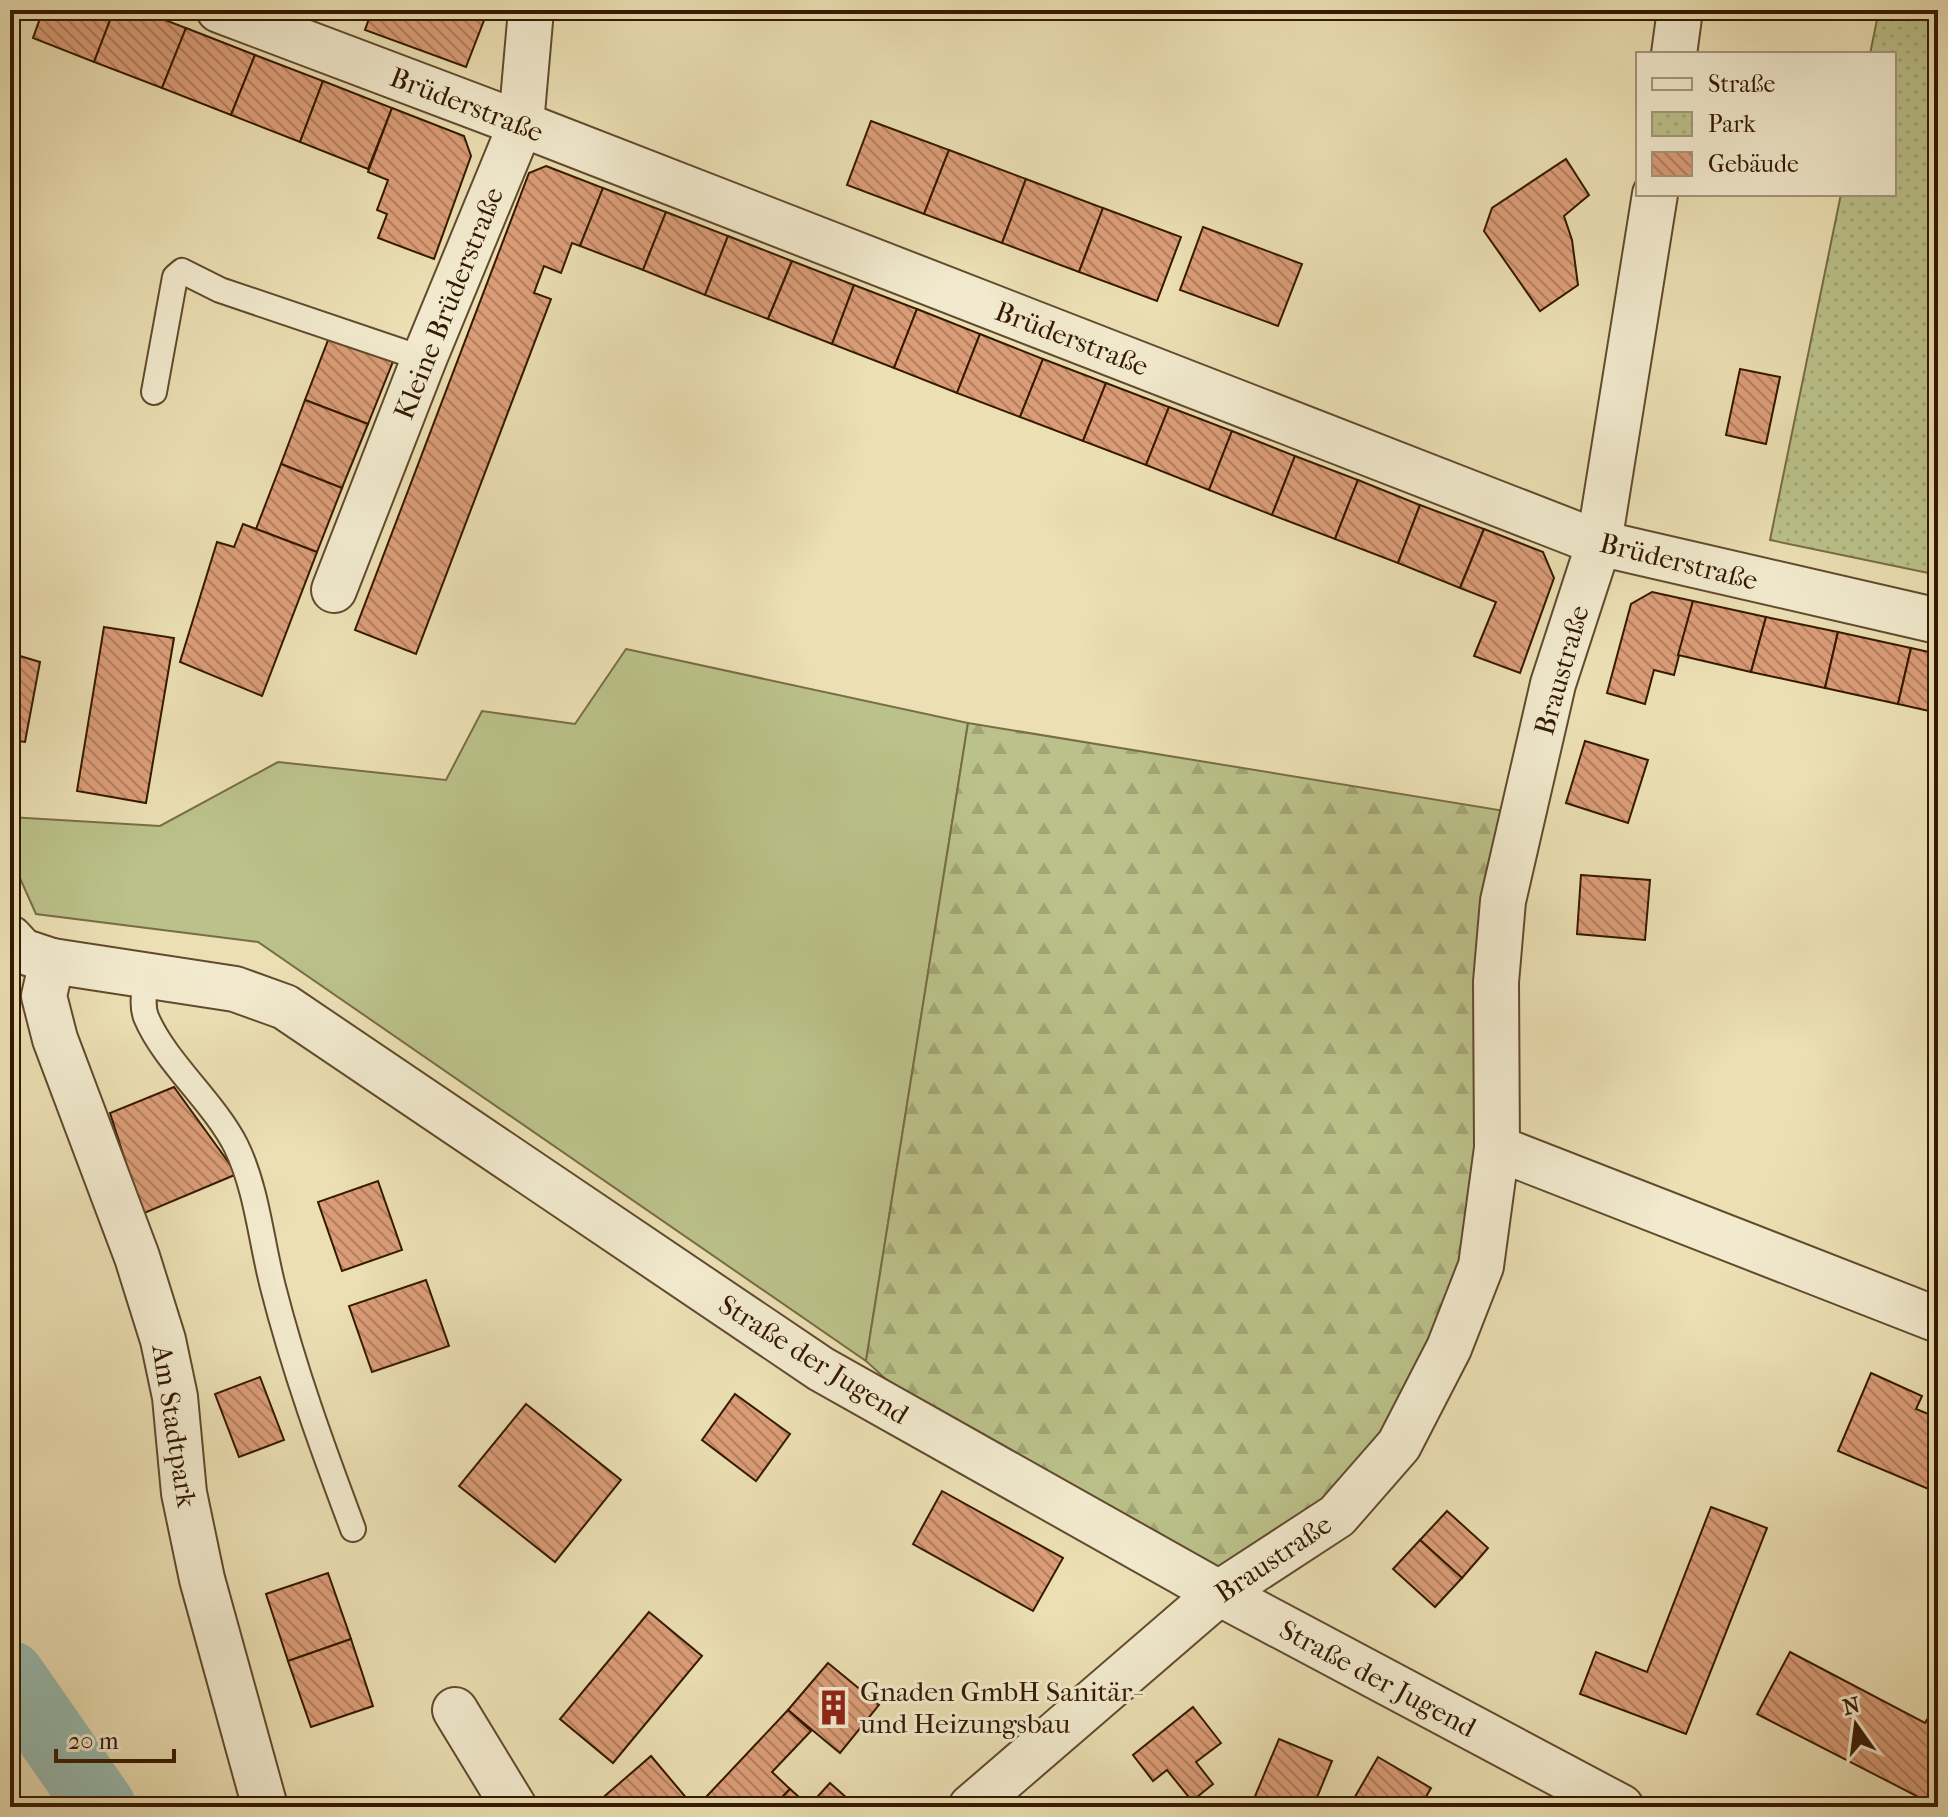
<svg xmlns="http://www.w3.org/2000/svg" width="1948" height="1817" font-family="'IM FELL French Canon',serif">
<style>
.grass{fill:#bbc18a;stroke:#786d45;stroke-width:2}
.forest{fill:url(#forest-firs);stroke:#786d45;stroke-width:2}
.park{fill:url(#park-dots);stroke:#786d45;stroke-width:2}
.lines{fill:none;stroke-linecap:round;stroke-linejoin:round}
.river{stroke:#98bcb1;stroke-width:70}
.building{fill:url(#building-back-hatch);stroke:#351900;stroke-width:2}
.lane-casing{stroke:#624a2d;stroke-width:28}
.street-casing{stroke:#624a2d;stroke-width:48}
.lane{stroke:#f2eace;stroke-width:24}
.street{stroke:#f2eace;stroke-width:44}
.labels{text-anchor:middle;stroke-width:6;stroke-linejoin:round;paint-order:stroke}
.street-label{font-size:28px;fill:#351900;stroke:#f2eace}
.poi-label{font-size:28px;fill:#351900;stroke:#f2eace;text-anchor:start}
</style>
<defs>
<pattern id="forest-firs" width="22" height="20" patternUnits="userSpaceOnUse" patternTransform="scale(2)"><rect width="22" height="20" fill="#bbc18a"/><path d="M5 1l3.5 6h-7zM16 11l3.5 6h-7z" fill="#a1a575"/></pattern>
<pattern id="park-dots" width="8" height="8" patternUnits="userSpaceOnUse" patternTransform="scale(2)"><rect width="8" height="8" fill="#bbc18a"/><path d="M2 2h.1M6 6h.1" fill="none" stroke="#a1a575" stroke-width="1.8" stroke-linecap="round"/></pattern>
<pattern id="building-back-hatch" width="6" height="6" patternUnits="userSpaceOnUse" patternTransform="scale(2)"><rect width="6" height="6" fill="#db9d78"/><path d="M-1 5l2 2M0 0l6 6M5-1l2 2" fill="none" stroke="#b27f60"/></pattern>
</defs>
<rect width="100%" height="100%" fill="#ebdfb3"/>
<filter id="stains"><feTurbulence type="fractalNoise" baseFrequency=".0025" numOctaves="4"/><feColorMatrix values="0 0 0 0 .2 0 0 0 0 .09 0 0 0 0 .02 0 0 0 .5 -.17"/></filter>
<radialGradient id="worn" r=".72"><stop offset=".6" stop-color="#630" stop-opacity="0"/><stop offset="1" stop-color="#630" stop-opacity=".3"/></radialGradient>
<path class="grass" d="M 626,649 L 968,723 L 866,1361 L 258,942 L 36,914 L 10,856 L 10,817 L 160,826 L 278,762 L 446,780 L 482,711 L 575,724 Z"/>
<path class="forest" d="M 968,723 L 1505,811 L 1497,1148 L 1399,1445 L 1219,1593 L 960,1447 L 866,1361 Z"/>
<path class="park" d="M 1879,10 L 1938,10 L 1938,575 L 1770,540 L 1841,194 L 1894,194 L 1894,54 L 1870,54 Z"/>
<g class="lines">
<path class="river" d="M 10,1676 L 101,1807"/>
</g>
<g class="building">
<path d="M 43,10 L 114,10 L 94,62 L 33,38 Z"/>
<path d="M 114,10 L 139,10 L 186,28 L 162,88 L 94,62 Z"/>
<path d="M 372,10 L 488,10 L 466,67 L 365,30 Z"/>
<path d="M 186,28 L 255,55 L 231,115 L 162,88 Z"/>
<path d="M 255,55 L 323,81 L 300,142 L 231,115 Z"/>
<path d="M 323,81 L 392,108 L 368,169 L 300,142 Z"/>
<path d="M 392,108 L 464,136 L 471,156 L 434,259 L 378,238 L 387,214 L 377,210 L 388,180 L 368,172 Z"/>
<path d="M 871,121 L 949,150 L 924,214 L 847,185 Z"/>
<path d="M 949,150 L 1026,179 L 1002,243 L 924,214 Z"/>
<path d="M 1566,159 L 1589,195 L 1564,216 L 1572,240 L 1578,285 L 1540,311 L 1484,231 L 1492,208 Z"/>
<path d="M 546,166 L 603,188 L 580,246 L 572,243 L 561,273 L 544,266 L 534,293 L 551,299 L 416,654 L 355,630 L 529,173 Z"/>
<path d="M 1026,179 L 1103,208 L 1079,272 L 1002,243 Z"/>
<path d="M 603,188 L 666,212 L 643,270 L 580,246 Z"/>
<path d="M 1103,208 L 1181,237 L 1157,301 L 1079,272 Z"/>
<path d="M 666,212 L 728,236 L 705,295 L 643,270 Z"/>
<path d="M 1203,227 L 1302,264 L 1278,326 L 1180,290 Z"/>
<path d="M 728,236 L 792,261 L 768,319 L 705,295 Z"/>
<path d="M 792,261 L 854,285 L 832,344 L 768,319 Z"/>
<path d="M 854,285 L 917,309 L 894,368 L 832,344 Z"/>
<path d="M 917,309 L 980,334 L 957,393 L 894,368 Z"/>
<path d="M 980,334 L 1043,359 L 1020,417 L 957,393 Z"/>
<path d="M 330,335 L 394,359 L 368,424 L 305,400 Z"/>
<path d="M 1043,359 L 1106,383 L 1083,441 L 1020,417 Z"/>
<path d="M 1740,369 L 1780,377 L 1766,444 L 1726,435 Z"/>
<path d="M 1106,383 L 1169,407 L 1146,465 L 1083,441 Z"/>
<path d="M 305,400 L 368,424 L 342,488 L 281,464 Z"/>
<path d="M 1169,407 L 1232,431 L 1209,490 L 1146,465 Z"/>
<path d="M 1232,431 L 1295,456 L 1272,515 L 1209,490 Z"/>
<path d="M 1295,456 L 1358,480 L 1335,539 L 1272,515 Z"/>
<path d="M 281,464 L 342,488 L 317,552 L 256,529 Z"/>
<path d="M 1358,480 L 1420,505 L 1398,563 L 1335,539 Z"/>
<path d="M 1420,505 L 1484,529 L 1460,588 L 1398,563 Z"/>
<path d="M 243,524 L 317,552 L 262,696 L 180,662 L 217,542 L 234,547 Z"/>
<path d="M 1484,529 L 1543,552 L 1554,578 L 1520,673 L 1474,656 L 1496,602 L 1460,588 Z"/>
<path d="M 1652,592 L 1693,601 L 1674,675 L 1654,670 L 1645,704 L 1607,693 L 1631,604 Z"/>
<path d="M 1693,601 L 1766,617 L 1751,672 L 1678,655 Z"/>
<path d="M 1766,617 L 1838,632 L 1825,688 L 1751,672 Z"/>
<path d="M 104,627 L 174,638 L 146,803 L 77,791 Z"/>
<path d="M 1838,632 L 1911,648 L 1898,704 L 1825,688 Z"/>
<path d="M 1911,648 L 1938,654 L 1938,713 L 1898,704 Z"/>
<path d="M 10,653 L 40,662 L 25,742 L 10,740 Z"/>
<path d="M 1585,741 L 1648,760 L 1628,823 L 1566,803 Z"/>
<path d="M 1581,875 L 1650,880 L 1645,940 L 1577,934 Z"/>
<path d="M 10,1050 L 20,1077 L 10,1080 Z"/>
<path d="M 174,1087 L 237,1174 L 142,1214 L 110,1113 Z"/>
<path d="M 378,1181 L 402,1250 L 342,1271 L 318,1202 Z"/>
<path d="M 426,1280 L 449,1346 L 372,1372 L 349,1306 Z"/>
<path d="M 1871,1373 L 1922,1396 L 1916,1409 L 1938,1418 L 1938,1493 L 1838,1451 Z"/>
<path d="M 260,1377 L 284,1440 L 239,1457 L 215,1394 Z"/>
<path d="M 735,1394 L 790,1434 L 756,1481 L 702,1440 Z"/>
<path d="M 526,1404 L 621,1480 L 555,1562 L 459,1486 Z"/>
<path d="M 942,1491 L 1063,1558 L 1033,1611 L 913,1544 Z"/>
<path d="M 1711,1507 L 1767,1528 L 1686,1734 L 1580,1694 L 1596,1652 L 1647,1672 Z"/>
<path d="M 1447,1511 L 1488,1548 L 1462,1578 L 1420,1540 Z"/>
<path d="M 1420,1540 L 1462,1578 L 1435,1607 L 1393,1569 Z"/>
<path d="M 328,1573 L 351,1639 L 288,1661 L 266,1594 Z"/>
<path d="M 649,1612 L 702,1656 L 613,1763 L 560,1719 Z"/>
<path d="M 351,1639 L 373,1706 L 311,1727 L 288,1661 Z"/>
<path d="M 1790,1652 L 1925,1723 L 1931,1713 L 1938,1716 L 1938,1807 L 1757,1714 Z"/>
<path d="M 828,1663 L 879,1705 L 840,1753 L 788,1710 Z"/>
<path d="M 1193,1707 L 1221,1743 L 1196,1762 L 1213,1784 L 1192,1801 L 1167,1770 L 1153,1781 L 1133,1755 Z"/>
<path d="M 788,1710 L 811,1731 L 772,1772 L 790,1789 L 773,1807 L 719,1807 L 707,1796 Z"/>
<path d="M 1279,1739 L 1332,1761 L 1313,1807 L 1268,1807 L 1253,1801 Z"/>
<path d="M 651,1756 L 694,1807 L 592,1807 Z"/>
<path d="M 1378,1757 L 1431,1788 L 1420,1807 L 1349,1807 Z"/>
<path d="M 830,1783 L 857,1807 L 773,1807 L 790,1789 L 809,1806 Z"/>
</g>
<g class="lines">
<defs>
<g id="lane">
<path d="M 154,392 L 175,277 L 182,271 L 220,290 L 424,359"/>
<path d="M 147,975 C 145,988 141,1004 146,1017 C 165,1062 213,1101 236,1146 C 257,1189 261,1241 273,1287 C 294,1370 323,1449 353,1529"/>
</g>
<g id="street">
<path d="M 219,10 L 521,124 L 1599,543 L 1938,621"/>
<path d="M 1674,54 L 1680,10"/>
<path d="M 334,590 L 424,359 L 521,124 L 531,10"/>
<path d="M 10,938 L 22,951 L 52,961 L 235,989 L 285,1007 L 821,1369 L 1219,1593 L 1621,1807"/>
<path d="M 52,961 L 44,996 L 55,1039 L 137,1257 L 163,1340 L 175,1397 L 184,1493 L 202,1579 L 265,1807"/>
<path d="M 1497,1148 L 1938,1320"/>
<path d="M 455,1710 L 514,1807"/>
<path d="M 971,1807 L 1219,1593 L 1337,1516 L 1399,1445 L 1449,1348 L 1481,1266 L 1497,1148 L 1496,982 L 1503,901 L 1553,684 L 1599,543 L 1655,194"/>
</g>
</defs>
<use href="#lane" class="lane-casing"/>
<use href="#street" class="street-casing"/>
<use href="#lane" class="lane"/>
<use href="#street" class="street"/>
</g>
<defs>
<symbol id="building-bare" viewBox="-9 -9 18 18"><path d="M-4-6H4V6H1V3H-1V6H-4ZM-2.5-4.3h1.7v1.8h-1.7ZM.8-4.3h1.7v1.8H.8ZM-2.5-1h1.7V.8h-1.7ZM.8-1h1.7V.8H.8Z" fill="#8f2418" stroke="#f2eace" stroke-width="2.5" paint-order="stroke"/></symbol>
</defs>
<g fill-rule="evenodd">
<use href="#building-bare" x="808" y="1682" width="51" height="51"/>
</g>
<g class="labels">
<g class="street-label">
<text transform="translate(467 104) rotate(21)" y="10">Brüderstraße</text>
<text transform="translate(448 303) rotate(-68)" y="10">Kleine Brüderstraße</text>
<text transform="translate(1072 338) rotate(21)" y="10">Brüderstraße</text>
<text transform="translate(1679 561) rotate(14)" y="10">Brüderstraße</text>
<text transform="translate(1561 670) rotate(-74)" y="10">Braustraße</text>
<text transform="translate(814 1359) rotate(32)" y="10">Straße der Jugend</text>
<text transform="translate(175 1426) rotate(81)" y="10">Am Stadtpark</text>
<text transform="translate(1273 1558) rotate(-34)" y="10">Braustraße</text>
<text transform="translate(1378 1678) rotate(28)" y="10">Straße der Jugend</text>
</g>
<g class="poi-label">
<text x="860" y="1701">Gnaden GmbH Sanitär-<tspan x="860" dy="32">und Heizungsbau</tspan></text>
</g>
</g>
<rect width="1948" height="1817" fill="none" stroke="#ebdfb3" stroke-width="40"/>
<rect x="12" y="12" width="1924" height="1793" fill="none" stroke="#351900" stroke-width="4"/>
<rect x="20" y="20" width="1908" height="1777" fill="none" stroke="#351900" stroke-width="2"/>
<rect x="1636" y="52" width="260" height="144" fill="#f2eace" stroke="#a6967c" stroke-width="2"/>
<rect x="1652" y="78" width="40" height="12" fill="#f2eace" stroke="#a6967c" stroke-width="2"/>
<text x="1708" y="92" font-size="24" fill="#351900">Straße</text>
<rect x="1652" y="112" width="40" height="24" fill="url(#park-dots)" stroke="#a6967c" stroke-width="2"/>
<text x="1708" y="132" font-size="24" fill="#351900">Park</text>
<rect x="1652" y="152" width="40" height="24" fill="url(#building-back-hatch)" stroke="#a6967c" stroke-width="2"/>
<text x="1708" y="172" font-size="24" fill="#351900">Gebäude</text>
<g transform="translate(1856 1725) rotate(346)" stroke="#f2eace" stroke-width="6" paint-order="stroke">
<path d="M0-6L14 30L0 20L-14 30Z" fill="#351900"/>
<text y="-12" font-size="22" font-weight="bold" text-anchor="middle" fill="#351900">N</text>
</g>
<path d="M56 1749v12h118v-12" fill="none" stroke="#351900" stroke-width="4"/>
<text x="68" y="1749" font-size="24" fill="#351900" stroke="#f2eace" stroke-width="6" paint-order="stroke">20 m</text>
<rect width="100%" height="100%" filter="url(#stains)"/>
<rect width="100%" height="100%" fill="url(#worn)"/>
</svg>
